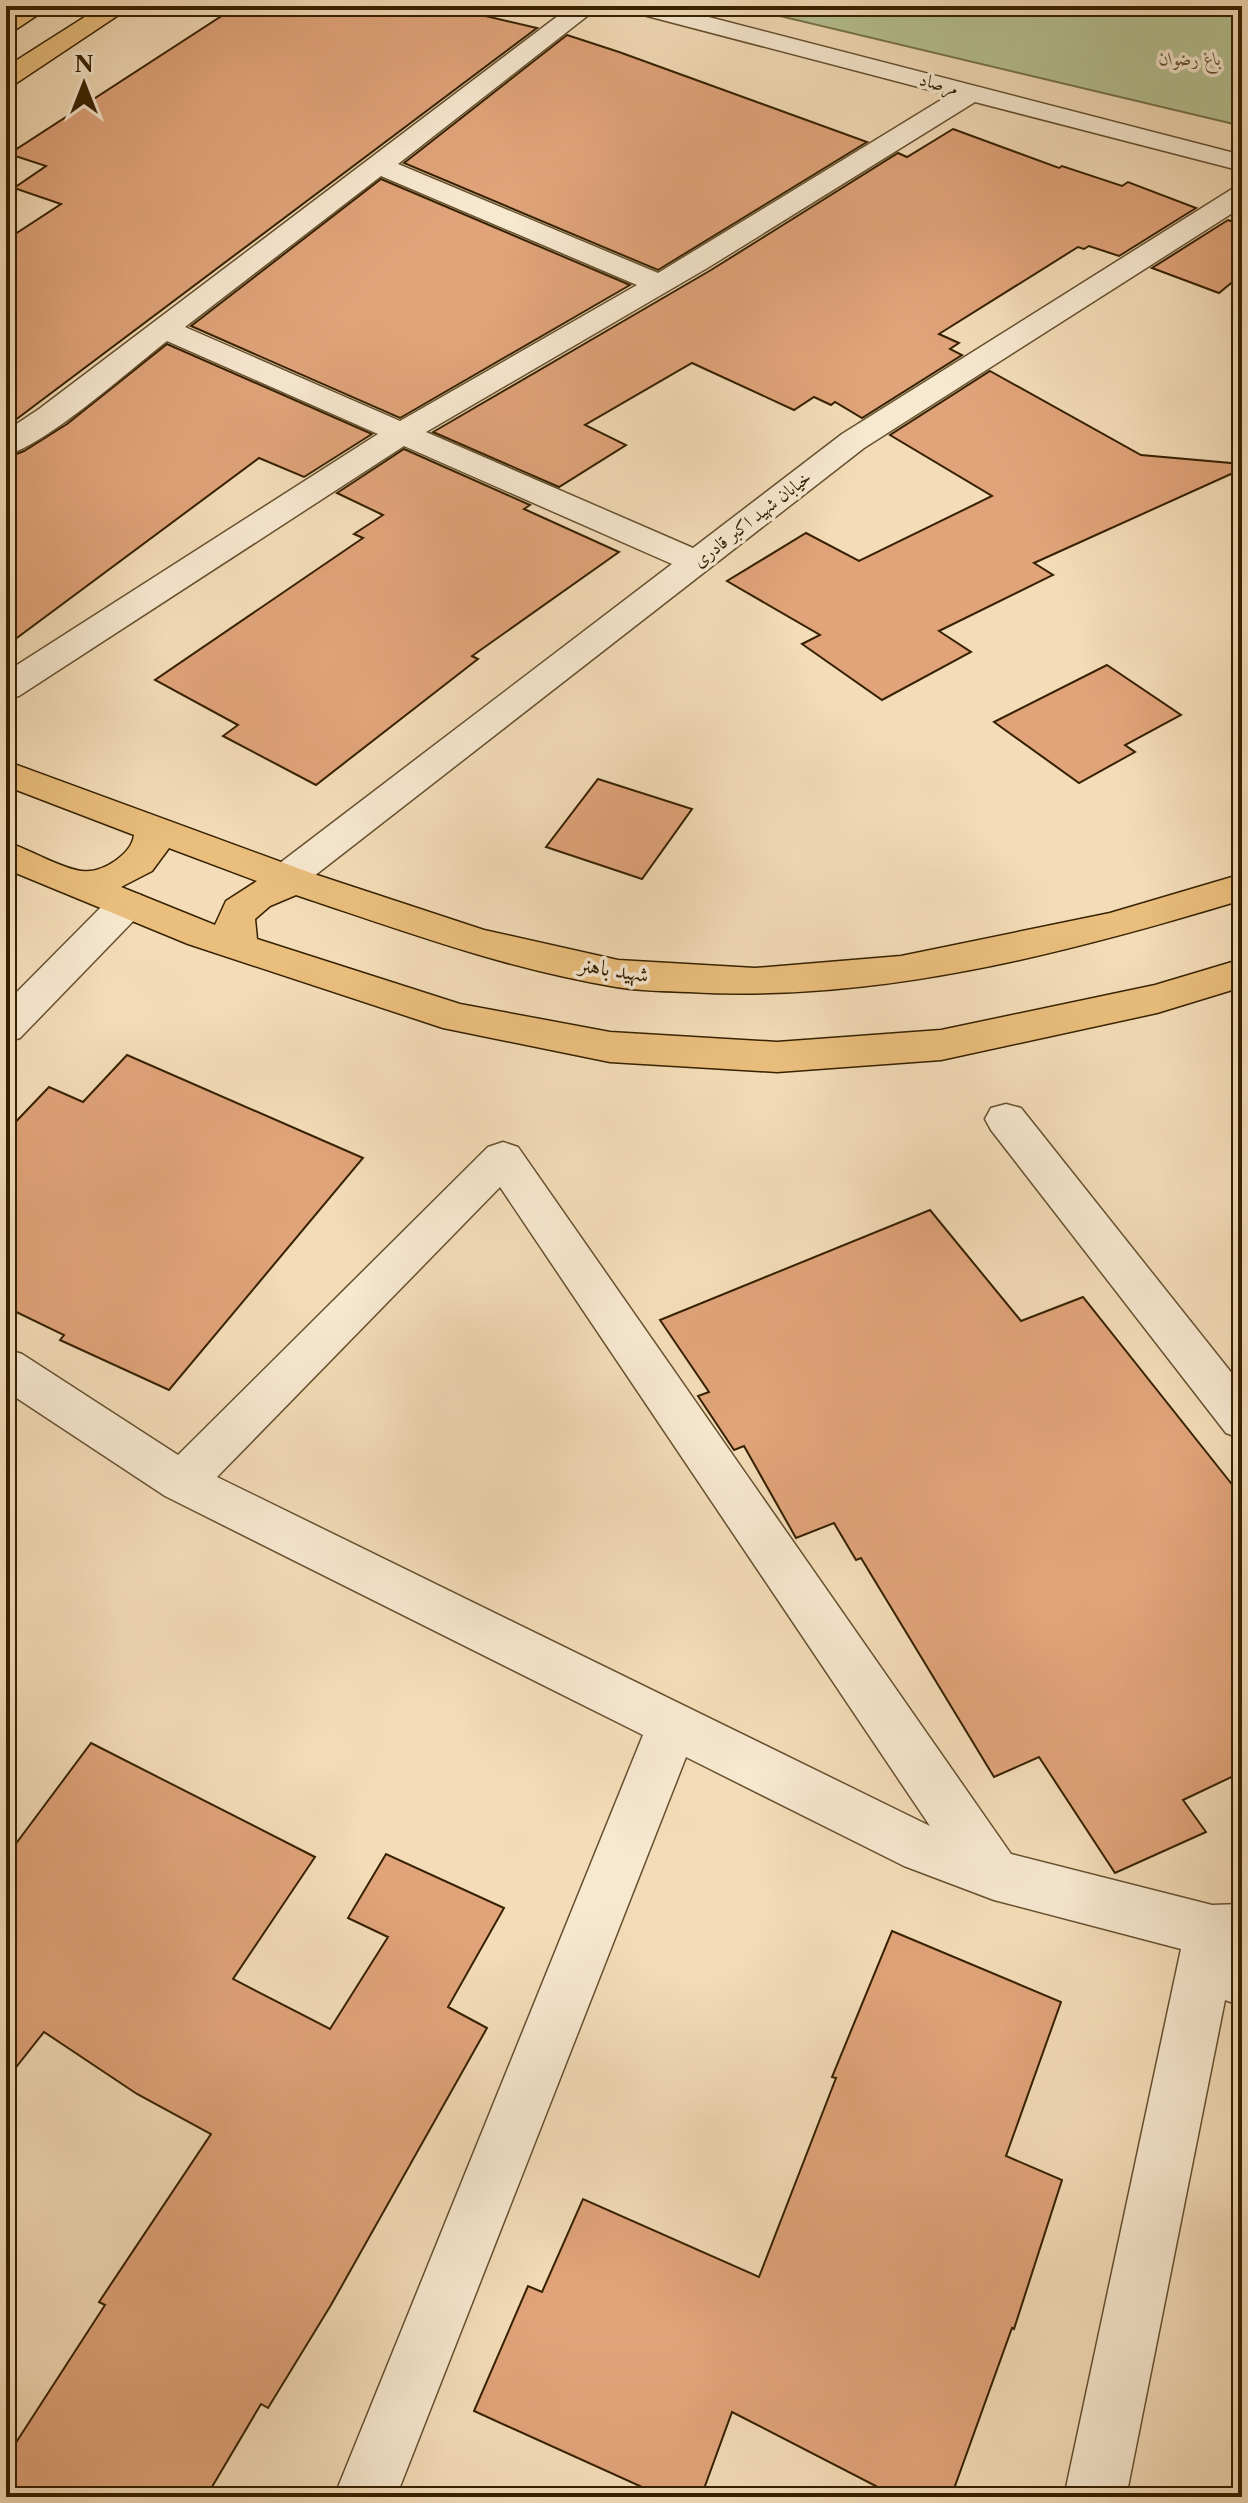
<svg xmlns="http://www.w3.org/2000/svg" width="1248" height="2503" font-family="'Libre Caslon Text',Amiri,serif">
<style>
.green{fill:#b6c292;stroke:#767249;stroke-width:2}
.building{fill:#e0a37a;stroke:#362100;stroke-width:2}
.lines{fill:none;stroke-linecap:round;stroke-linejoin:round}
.minor-casing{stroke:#65502e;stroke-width:3}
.major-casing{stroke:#362100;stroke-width:3}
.minor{fill:#f7e8d0;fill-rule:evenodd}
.major{fill:#eabe7c;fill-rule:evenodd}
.labels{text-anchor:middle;stroke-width:7;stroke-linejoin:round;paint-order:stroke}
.far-park-label{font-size:18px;font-style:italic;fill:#5c512c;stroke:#f7e8d0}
.far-street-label{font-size:18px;fill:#362100;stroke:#f7e8d0}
.street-label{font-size:22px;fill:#362100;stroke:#f7e8d0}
</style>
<rect width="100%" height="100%" fill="#f3dcb7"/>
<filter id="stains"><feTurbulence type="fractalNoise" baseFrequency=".0025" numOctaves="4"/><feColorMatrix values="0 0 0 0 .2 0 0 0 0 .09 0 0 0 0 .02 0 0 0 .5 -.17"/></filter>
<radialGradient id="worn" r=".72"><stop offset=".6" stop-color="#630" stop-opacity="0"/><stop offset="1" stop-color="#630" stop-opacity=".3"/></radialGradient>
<path class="green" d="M 738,6 L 1242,6 L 1242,126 Z"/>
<g class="building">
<path d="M 237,6 L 443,6 L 537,28 L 6,427 L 6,240 L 61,204 L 14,188 L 46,166 L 9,154 Z"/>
<path d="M 567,35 L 619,52 L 867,142 L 658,270 L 404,163 Z"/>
<path d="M 953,129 L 1059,168 L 1062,166 L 1122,186 L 1128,182 L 1196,208 L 1119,256 L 1089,246 L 1084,249 L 1078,247 L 939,334 L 959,343 L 950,349 L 962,355 L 862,418 L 835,402 L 831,405 L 814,397 L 794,410 L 692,363 L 585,425 L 626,445 L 559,487 L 433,432 L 711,270 L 898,153 L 907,157 Z"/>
<path d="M 381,179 L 630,285 L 400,418 L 191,326 Z"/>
<path d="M 1228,220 L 1242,225 L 1242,274 L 1219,293 L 1152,268 Z"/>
<path d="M 167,344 L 372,434 L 304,477 L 259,458 L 6,646 L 6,458 L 24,451 L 67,424 Z"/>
<path d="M 990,371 L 1141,455 L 1242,464 L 1242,469 L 1034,563 L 1053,575 L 939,631 L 971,652 L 882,700 L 802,644 L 820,635 L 727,581 L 806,533 L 859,561 L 992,496 L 890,435 Z"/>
<path d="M 404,449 L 530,505 L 524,509 L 619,552 L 472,656 L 478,659 L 316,785 L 223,736 L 238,725 L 155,680 L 363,538 L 354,534 L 383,515 L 337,493 Z"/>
<path d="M 1107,665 L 1181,715 L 1125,745 L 1135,752 L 1079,783 L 994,722 Z"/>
<path d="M 598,779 L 692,809 L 642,879 L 546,847 Z"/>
<path d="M 127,1055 L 363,1158 L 169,1390 L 60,1340 L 64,1335 L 6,1307 L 6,1132 L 49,1087 L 83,1102 Z"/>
<path d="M 930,1210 L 1021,1321 L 1083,1297 L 1242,1497 L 1242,1772 L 1183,1800 L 1206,1832 L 1115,1873 L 1039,1757 L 994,1777 L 861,1558 L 856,1560 L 834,1523 L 796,1538 L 744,1446 L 734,1450 L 698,1396 L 709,1392 L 660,1320 Z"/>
<path d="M 91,1743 L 315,1857 L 233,1979 L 330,2029 L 388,1937 L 348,1918 L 386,1854 L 504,1908 L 448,2007 L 487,2028 L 331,2305 L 268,2408 L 261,2404 L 206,2497 L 6,2497 L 6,2458 L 105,2305 L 99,2302 L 211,2134 L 137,2094 L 44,2032 L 6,2080 L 6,1857 Z"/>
<path d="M 892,1931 L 1061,2002 L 1006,2156 L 1062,2180 L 1014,2329 L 1012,2328 L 951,2497 L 897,2497 L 732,2412 L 701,2497 L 664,2497 L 474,2411 L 528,2286 L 542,2292 L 583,2199 L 759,2277 L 836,2078 L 832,2077 Z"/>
</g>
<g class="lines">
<defs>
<g id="minor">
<path d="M 571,6 L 600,6 L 398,164 L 658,273 L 949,95 L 628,11 L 624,6 L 666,6 L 1242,155 L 1242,171 L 975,102 L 709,267 L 426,432 L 693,548 L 842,434 L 1232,189 L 1242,187 L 1242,207 L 864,448 L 300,887 L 286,891 L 272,887 L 267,878 L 272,869 L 672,564 L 404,446 L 19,696 L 6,699 L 6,672 L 378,434 L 167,341 C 131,369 46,445 6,455 L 6,431 L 39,409 ZM 381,176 L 637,285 L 400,421 L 185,327 Z"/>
<path d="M 127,891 L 141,895 L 146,904 L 141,913 L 20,1038 L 6,1042 L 6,1003 L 113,895 Z"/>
<path d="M 1006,1104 L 1021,1108 L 1242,1386 L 1242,1439 L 1226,1433 L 991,1130 L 985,1119 L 991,1108 Z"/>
<path d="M 503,1142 L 518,1147 L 1011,1854 L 1212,1905 L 1242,1904 L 1242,2006 L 1225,2000 L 1126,2497 L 1064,2497 L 1181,1949 L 994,1900 L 904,1866 L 686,1757 L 396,2497 L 334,2497 L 643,1735 L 165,1496 L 6,1391 L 6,1349 L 22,1354 L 178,1455 L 488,1147 ZM 500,1187 L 930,1826 L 217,1477 Z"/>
</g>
<g id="major">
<path d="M 20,6 L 51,6 L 15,30 L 6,33 L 6,14 Z"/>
<path d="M 102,6 L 132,6 L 15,84 L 6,86 L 6,67 Z"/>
<path d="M 6,761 L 311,873 L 484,930 L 618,960 L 755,968 L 901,956 L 1110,913 L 1242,874 L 1242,900 C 1063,954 877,1003 689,992 C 665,991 640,991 616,987 C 506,969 401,930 296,895 L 270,906 L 255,919 L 257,939 L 460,1004 L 610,1032 L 777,1042 L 941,1030 L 1155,985 L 1242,959 L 1242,987 L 1157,1013 L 941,1060 L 777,1072 L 610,1062 L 443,1028 L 188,944 L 6,869 L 6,842 C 29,849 62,869 82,871 C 102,874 132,854 134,835 L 6,786 ZM 169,848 L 257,881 L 226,901 L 215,925 L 121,887 L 152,871 Z"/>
</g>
</defs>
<use href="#minor" class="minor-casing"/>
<use href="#major" class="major-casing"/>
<use href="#minor" class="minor"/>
<use href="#major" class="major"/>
</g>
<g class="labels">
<g class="far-park-label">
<text x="1190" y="65">باغ رضوان</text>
</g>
<g class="far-street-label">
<text transform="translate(939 84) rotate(15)" y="6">مرصاد</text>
<text transform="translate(752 519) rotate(-38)" y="6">خیابان شهید اکبر قادری</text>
</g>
<g class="street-label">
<text transform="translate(614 969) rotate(9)" y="8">شهید باهنر</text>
</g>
</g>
<rect width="1248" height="2503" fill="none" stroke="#f3dcb7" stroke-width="32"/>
<rect x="8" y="8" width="1232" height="2487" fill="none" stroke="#362100" stroke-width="4"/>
<rect x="16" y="16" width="1216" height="2471" fill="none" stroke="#362100" stroke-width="2"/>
<g transform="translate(84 84)" stroke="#f7e8d0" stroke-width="6" paint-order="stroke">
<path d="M0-6L14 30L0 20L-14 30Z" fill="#362100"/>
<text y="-12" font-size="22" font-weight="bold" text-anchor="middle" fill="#362100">N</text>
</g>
<rect width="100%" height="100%" filter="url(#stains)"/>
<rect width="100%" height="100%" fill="url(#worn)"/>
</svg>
